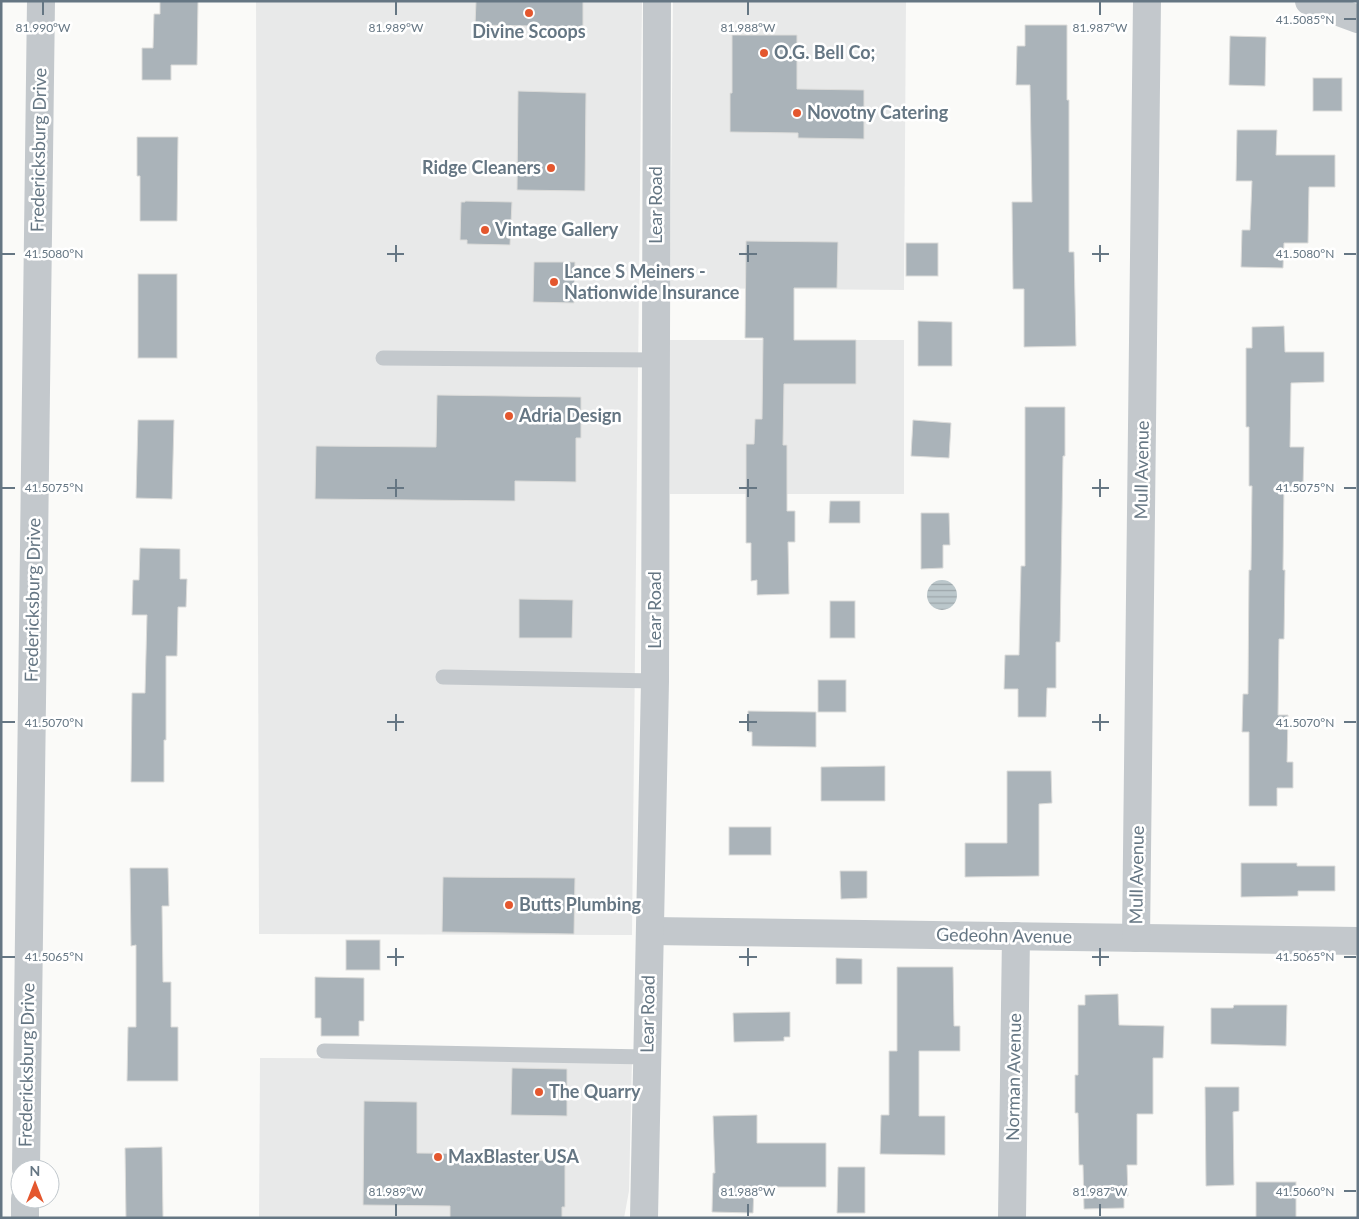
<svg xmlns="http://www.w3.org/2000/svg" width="1359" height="1219" font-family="Lato,sans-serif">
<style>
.built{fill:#e8e9e9}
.water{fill:url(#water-rules)}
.building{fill:#aab3b9;stroke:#dcdcda}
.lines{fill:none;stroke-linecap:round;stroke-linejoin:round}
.service{stroke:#c3c8cc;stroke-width:15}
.minor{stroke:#c3c8cc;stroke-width:28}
.tertiary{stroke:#c3c8cc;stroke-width:28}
.ticks{fill:none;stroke:#657683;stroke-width:2}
.poi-dot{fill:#e4572e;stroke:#fff;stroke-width:2}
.labels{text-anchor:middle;stroke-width:5;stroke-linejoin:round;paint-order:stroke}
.poi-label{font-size:18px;font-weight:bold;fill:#657683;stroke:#fff;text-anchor:start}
.street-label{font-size:18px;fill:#657683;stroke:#fff}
.ticks-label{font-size:12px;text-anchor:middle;fill:#657683;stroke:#fff;stroke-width:5;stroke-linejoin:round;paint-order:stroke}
</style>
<defs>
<pattern id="water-rules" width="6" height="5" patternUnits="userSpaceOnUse" patternTransform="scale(1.25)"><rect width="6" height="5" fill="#bbc7cb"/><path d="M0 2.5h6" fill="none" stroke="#9ca6aa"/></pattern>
</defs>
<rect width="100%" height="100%" fill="#fafaf8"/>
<g class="built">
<path d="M 256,1 L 642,1 L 632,935 L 259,934 Z"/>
<path d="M 673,1 L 906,1 L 904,290 L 670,288 Z"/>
<rect x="670" y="340" width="234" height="154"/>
<path d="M 260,1058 L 632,1059 L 629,1191 L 624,1218 L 259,1218 Z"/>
</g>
<circle class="water" cx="942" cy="595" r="15"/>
<g class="building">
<path d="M 160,1 L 198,1 L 197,65 L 171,65 L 171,80 L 142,80 L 142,48 L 153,48 L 154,14 L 160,14 Z"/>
<path d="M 476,1 L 583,1 L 583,27 L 475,25 Z"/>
<path d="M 1025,25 L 1067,25 L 1067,100 L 1069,100 L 1069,252 L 1074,252 L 1076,346 L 1024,347 L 1024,289 L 1013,289 L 1012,202 L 1032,202 L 1030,85 L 1016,85 L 1017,46 L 1025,46 Z"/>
<path d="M 732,35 L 797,35 L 797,89 L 864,90 L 864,139 L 798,138 L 798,133 L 730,132 L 730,93 L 732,93 Z"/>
<path d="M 1230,36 L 1266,37 L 1265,86 L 1229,85 Z"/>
<rect x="1313" y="78" width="29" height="33"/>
<path d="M 518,91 L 586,93 L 585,191 L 517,190 Z"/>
<path d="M 1237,130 L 1277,130 L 1276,155 L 1335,155 L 1335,187 L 1309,187 L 1308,243 L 1284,243 L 1283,268 L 1241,267 L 1242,230 L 1250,230 L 1252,181 L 1236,181 Z"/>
<path d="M 137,137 L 178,137 L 177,221 L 140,221 L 140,176 L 137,176 Z"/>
<path d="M 465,201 L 512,202 L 510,245 L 467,244 L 467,240 L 460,240 L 461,202 L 465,202 Z"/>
<path d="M 746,241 L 838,242 L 837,288 L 794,288 L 794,340 L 856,340 L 856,384 L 784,384 L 783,445 L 787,445 L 787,511 L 795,511 L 795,542 L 788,542 L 789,594 L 757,595 L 757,580 L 751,581 L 751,543 L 746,543 L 746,444 L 754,444 L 755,419 L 762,419 L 763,338 L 745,338 Z"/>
<rect x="906" y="243" width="32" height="33"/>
<path d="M 534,262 L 575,262 L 574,303 L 533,302 Z"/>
<rect x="138" y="274" width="39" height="84"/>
<path d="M 918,321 L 952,322 L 952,366 L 918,366 Z"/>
<path d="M 1284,326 L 1285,352 L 1324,352 L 1324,382 L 1291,383 L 1290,447 L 1304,447 L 1303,487 L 1284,486 L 1283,570 L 1285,570 L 1284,639 L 1279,639 L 1278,715 L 1288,715 L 1287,762 L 1293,762 L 1293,788 L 1277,788 L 1277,806 L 1249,806 L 1249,732 L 1242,732 L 1243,694 L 1248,694 L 1249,570 L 1251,570 L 1252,486 L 1249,486 L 1249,427 L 1246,427 L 1246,348 L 1252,348 L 1252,327 Z"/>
<path d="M 437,395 L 581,397 L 581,438 L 576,438 L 576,482 L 515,481 L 515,501 L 315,499 L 316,446 L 436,447 Z"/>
<path d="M 1025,407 L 1065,407 L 1065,456 L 1063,456 L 1060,642 L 1056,642 L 1056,688 L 1047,688 L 1046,717 L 1018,717 L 1018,689 L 1004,689 L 1005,655 L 1019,655 L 1021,566 L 1025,566 Z"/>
<path d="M 138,420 L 174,420 L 172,499 L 136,498 Z"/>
<path d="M 913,420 L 951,423 L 949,458 L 911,456 Z"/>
<path d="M 830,501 L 860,501 L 860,523 L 829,523 Z"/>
<path d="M 921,513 L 949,513 L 950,545 L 943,545 L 943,568 L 921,569 Z"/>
<path d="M 140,548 L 180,549 L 180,579 L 187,579 L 186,607 L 178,607 L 177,656 L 166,656 L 166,740 L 164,740 L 164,782 L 131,782 L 132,693 L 145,693 L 147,615 L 132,615 L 133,580 L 139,580 Z"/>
<path d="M 519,599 L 573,600 L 572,638 L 519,638 Z"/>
<rect x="830" y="601" width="25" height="37"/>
<rect x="818" y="680" width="28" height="32"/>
<path d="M 748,711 L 816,712 L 816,747 L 752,746 L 752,732 L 748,732 Z"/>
<path d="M 885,766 L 885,801 L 821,801 L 821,767 Z"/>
<path d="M 1007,771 L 1051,771 L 1052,803 L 1039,804 L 1039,876 L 965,877 L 965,843 L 1007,843 Z"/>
<rect x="729" y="827" width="42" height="28"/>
<path d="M 1241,863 L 1297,863 L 1297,866 L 1335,866 L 1335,891 L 1298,891 L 1298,896 L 1241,897 Z"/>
<path d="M 130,868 L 168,868 L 169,906 L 162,906 L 163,982 L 171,982 L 171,1027 L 178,1027 L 178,1081 L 127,1081 L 128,1027 L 136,1027 L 136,945 L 131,946 Z"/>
<path d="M 840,871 L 867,871 L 867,898 L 841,899 Z"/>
<path d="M 443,877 L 575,878 L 574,934 L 442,932 Z"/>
<rect x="346" y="940" width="34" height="30"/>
<path d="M 836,958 L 862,959 L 862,984 L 836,984 Z"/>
<path d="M 897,967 L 953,967 L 954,1026 L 960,1026 L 960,1051 L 919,1051 L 919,1116 L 945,1116 L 945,1155 L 880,1154 L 881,1115 L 889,1115 L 889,1051 L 897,1051 Z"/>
<path d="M 315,977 L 364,978 L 364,1021 L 359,1021 L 359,1036 L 321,1036 L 321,1018 L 315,1018 Z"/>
<path d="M 1118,994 L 1119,1025 L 1164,1026 L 1163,1058 L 1153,1058 L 1153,1114 L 1137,1114 L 1137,1165 L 1127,1165 L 1128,1196 L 1124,1196 L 1124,1208 L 1084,1209 L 1083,1165 L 1079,1165 L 1078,1113 L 1075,1113 L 1075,1075 L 1078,1075 L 1078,1005 L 1085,1005 L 1085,995 Z"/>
<path d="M 1234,1005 L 1287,1005 L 1286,1046 L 1211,1044 L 1211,1008 L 1233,1008 Z"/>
<path d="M 790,1012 L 790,1037 L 784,1037 L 784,1041 L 734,1042 L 733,1013 Z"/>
<path d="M 512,1068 L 567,1069 L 567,1116 L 511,1115 Z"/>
<path d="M 1205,1087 L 1239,1087 L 1239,1111 L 1233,1112 L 1234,1185 L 1206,1186 Z"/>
<path d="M 364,1101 L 417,1102 L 417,1153 L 513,1154 L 512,1160 L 565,1161 L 565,1207 L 562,1207 L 562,1218 L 450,1218 L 450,1206 L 363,1205 Z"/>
<path d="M 757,1115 L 757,1143 L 826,1143 L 826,1187 L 754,1187 L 753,1213 L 712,1212 L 713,1173 L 715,1173 L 713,1116 Z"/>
<path d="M 162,1147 L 163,1218 L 126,1218 L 125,1148 Z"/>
<path d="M 838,1167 L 865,1167 L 865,1213 L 837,1213 Z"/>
<rect x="1256" y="1182" width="40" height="36"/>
</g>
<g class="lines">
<g class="service">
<path d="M 383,358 L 656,360"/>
<path d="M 443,677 L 655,681"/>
<path d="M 324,1051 L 648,1057"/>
</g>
<g class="minor">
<path d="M 1309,1 L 1358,19"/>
<path d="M 650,931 L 1358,941"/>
<path d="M 1136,938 L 1147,1"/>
<path d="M 26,1169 L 41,1"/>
<path d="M 25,1218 L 25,1199"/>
<path d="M 1012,1218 L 1016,936"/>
</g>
<path class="tertiary" d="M 644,1218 L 655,681 L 657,1"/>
</g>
<path class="ticks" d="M 43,2 L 43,15M 396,2 L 396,15M 748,2 L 748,15M 1100,2 L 1100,15M 1344,19 L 1356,19M 396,245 L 396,262M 748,245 L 748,262M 1100,245 L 1100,262M 2,254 L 15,254M 387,254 L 404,254M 739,254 L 757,254M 1092,254 L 1109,254M 1344,254 L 1356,254M 396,479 L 396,497M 748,479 L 748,497M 1100,479 L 1100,497M 2,488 L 15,488M 387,488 L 404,488M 739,488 L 757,488M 1092,488 L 1109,488M 1344,488 L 1356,488M 396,714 L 396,731M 748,714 L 748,731M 1100,714 L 1100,731M 2,722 L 15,722M 387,722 L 404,722M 739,722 L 757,722M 1092,722 L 1109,722M 1344,722 L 1356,722M 396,948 L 396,966M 748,948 L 748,966M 1100,948 L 1100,966M 2,957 L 15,957M 387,957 L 404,957M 739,957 L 757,957M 1092,957 L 1109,957M 1344,957 L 1356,957M 1344,1191 L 1356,1191M 396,1204 L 396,1216M 748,1204 L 748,1216M 1100,1204 L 1100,1216"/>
<g class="poi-dot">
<circle cx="529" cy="13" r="5"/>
<circle cx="764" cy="53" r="5"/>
<circle cx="797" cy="113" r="5"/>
<circle cx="551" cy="168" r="5"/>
<circle cx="485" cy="230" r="5"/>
<circle cx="554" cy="282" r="5"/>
<circle cx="509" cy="416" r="5"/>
<circle cx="509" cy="905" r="5"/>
<circle cx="539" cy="1092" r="5"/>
<circle cx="438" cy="1157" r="5"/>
</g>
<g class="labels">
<g class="poi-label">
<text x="529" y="38" text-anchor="middle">Divine Scoops</text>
<text x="774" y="59">O.G. Bell Co;</text>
<text x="807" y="119">Novotny Catering</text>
<text x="541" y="174" text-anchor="end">Ridge Cleaners</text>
<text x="495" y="236">Vintage Gallery</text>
<text x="564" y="278">Lance S Meiners -<tspan x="564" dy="21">Nationwide Insurance</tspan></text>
<text x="519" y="422">Adria Design</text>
<text x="519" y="911">Butts Plumbing</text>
<text x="549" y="1098">The Quarry</text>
<text x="448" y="1163">MaxBlaster USA</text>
</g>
<g class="street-label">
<text transform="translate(39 150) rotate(-89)" y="6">Fredericksburg Drive</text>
<text transform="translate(656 205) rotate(-90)" y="6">Lear Road</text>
<text transform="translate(1142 470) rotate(-89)" y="6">Mull Avenue</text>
<text transform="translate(33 600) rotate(-89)" y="6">Fredericksburg Drive</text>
<text transform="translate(655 610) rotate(-90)" y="6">Lear Road</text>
<text transform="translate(1137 875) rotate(-89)" y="6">Mull Avenue</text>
<text transform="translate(1004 936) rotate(1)" y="6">Gedeohn Avenue</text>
<text transform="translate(648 1014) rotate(-89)" y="6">Lear Road</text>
<text transform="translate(27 1065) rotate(-89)" y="6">Fredericksburg Drive</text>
<text transform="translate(1014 1077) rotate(-89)" y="6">Norman Avenue</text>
</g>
</g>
<g class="ticks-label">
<text x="1305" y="24">41.5085°N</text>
<text x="43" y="32">81.990°W</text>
<text x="396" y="32">81.989°W</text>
<text x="748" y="32">81.988°W</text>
<text x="1100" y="32">81.987°W</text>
<text x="54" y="258">41.5080°N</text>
<text x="1305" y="258">41.5080°N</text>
<text x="54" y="492">41.5075°N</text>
<text x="1305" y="492">41.5075°N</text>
<text x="54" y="727">41.5070°N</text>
<text x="1305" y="727">41.5070°N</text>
<text x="54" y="961">41.5065°N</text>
<text x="1305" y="961">41.5065°N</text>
<text x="1305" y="1196">41.5060°N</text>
<text x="396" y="1196">81.989°W</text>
<text x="748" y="1196">81.988°W</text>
<text x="1100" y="1196">81.987°W</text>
</g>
<rect width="1359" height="1219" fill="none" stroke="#657683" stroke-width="5"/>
<g transform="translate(35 1184)"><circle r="24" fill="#ffffff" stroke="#c1c8cd"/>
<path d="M0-4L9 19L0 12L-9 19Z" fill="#e4572e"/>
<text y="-8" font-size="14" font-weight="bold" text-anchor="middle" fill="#657683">N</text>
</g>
</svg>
